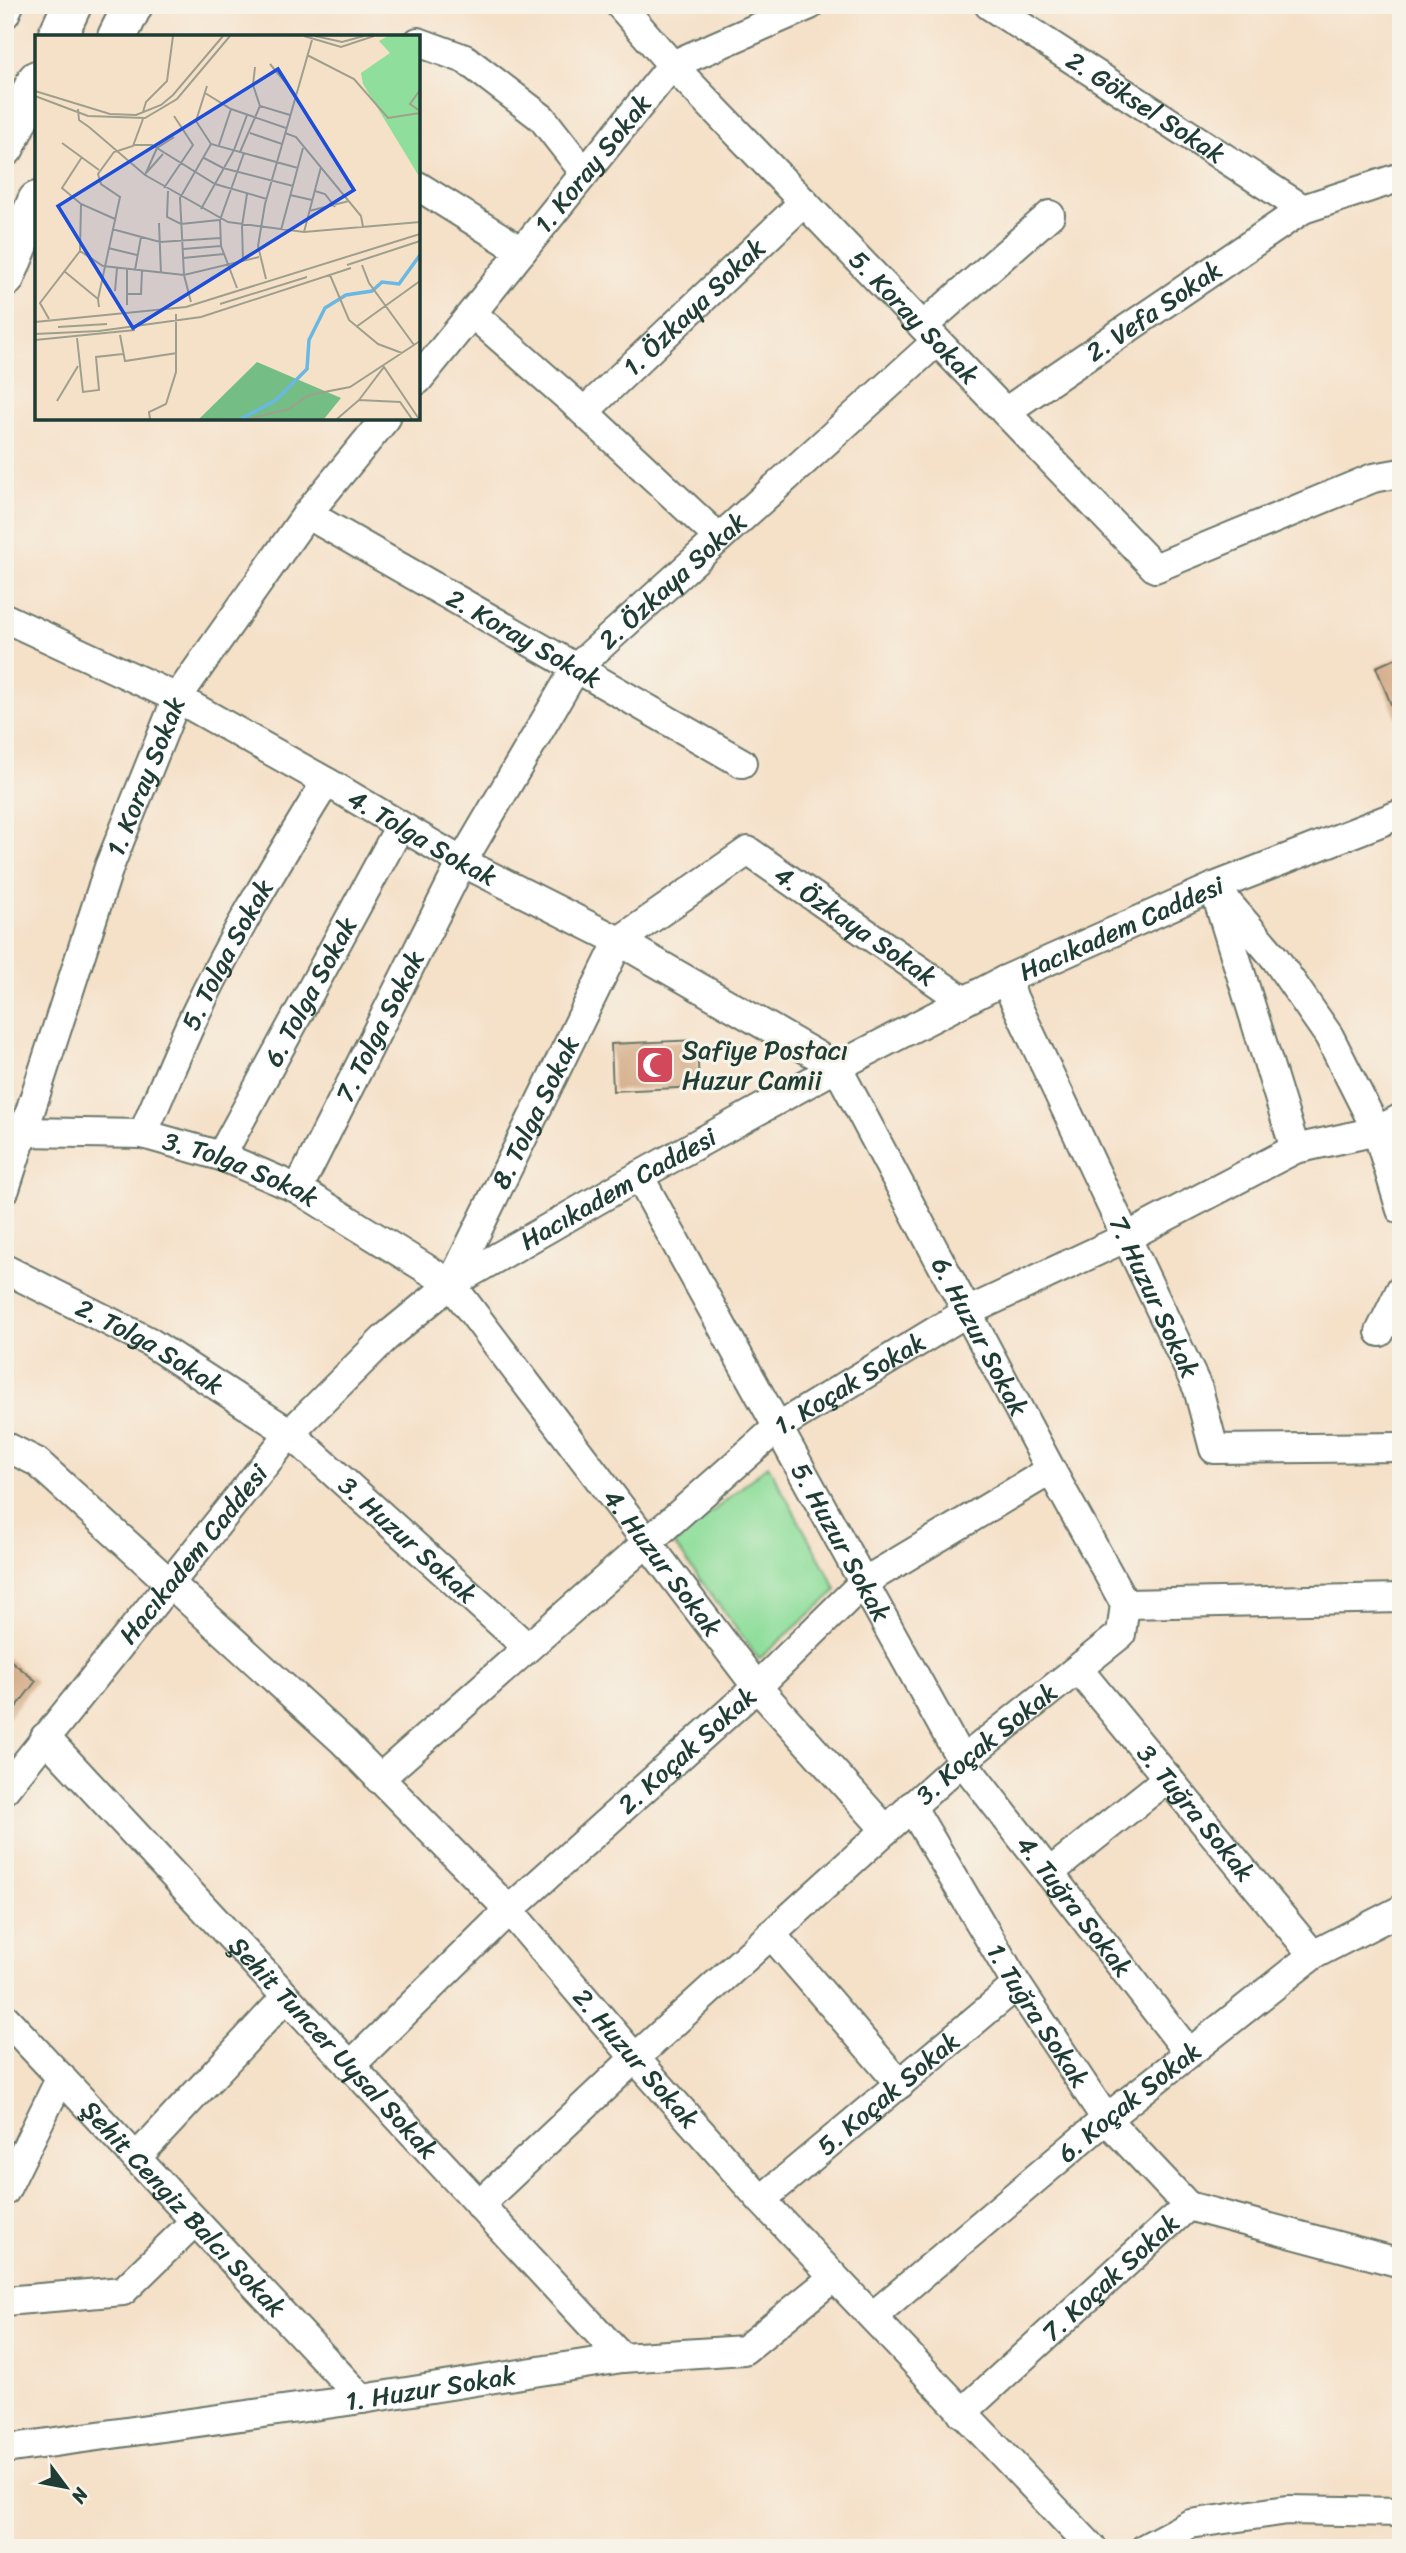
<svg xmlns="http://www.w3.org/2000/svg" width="1406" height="2553" font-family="Sriracha,sans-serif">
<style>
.green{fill:#90de9c;stroke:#588e68;stroke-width:2}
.building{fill:#d5af8b}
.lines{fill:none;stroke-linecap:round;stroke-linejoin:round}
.street-casing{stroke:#6a7668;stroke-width:32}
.highway-casing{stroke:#6a7668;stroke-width:42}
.street{stroke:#fff;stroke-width:28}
.highway{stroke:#fff;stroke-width:38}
.labels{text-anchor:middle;stroke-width:6;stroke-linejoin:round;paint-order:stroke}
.street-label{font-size:26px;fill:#1f3d34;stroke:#f7f3e8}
.poi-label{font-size:26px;fill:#1f3d34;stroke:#f7f3e8;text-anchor:start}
.inset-river{fill:none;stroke:#69b7e3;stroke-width:3.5}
.inset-road{fill:none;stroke:#9f9f8d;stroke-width:2}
.view{fill:#1d4ed8;fill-opacity:0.15;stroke:#1d4ed8;stroke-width:3.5}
.inset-edge{fill:none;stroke:#1f3d34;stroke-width:3.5}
</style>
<rect width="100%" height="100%" fill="#f7f3e8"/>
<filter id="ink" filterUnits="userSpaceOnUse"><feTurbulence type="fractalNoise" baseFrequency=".0143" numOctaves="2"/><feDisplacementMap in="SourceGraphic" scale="14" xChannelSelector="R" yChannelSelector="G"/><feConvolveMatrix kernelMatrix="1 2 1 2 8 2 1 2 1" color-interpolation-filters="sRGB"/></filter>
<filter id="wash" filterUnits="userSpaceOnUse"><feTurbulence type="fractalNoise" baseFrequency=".00686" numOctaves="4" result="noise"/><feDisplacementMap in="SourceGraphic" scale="28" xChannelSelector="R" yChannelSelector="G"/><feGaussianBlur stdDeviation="1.57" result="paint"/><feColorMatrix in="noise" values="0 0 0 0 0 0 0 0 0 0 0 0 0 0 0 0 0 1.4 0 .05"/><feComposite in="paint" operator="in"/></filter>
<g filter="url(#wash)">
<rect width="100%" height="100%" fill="#f5e0c8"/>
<path class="green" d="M 768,1465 L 837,1590 L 759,1659 L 674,1544 Z"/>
<g id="blocks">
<g class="building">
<path d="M 1401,656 L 1401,727 L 1400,727 L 1376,667 Z"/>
<path d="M 697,1040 L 699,1087 L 613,1091 L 611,1044 Z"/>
<path d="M 5,1656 L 36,1681 L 5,1722 Z"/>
</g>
</g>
</g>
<g filter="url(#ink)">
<use href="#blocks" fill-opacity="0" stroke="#6a7668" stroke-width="2"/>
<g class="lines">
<defs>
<g id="street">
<path id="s1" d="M 620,5 L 672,65 L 1155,568 L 1373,478 L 1401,473"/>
<path id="s2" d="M 989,5 L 1303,209"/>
<path d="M 5,14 L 9,5"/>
<path d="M 418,42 L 465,59 L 542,118 L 584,172"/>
<path d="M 418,186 L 522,251"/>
<path d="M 473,314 L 571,400 L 719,538"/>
<path d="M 923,326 L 1050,215"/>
<path id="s3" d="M 418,380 L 672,65 L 810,5"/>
<path id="s4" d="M 584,412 L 804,202"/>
<path id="s5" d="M 1005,412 L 1303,209 L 1401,177"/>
<path id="s6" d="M 307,514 L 742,763"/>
<path id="s7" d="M 5,618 L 177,698 L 339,789 L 462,862 L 619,941 L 837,1067 L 1051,1470 L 1125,1604"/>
<path d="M 1214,887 L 1275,958 L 1329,1036 L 1377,1131 L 1401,1210"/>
<path d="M 1218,900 L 1295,1149"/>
<path id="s8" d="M 1005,980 L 1198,1389 L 1214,1449 L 1401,1447"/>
<path id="s9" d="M 5,1129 L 22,1132 L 143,1134 L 221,1156 L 298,1189 L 451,1284 L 757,1687 L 886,1830"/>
<path id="s10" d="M 143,1134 C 159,1097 175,1058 192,1021 C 231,938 278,860 326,782"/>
<path id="s11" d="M 221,1156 L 400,826"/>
<path id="s12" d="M 639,1176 L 962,1761 L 1189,2053"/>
<path id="s13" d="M 5,1189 L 109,867 L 177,698 L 307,514 L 386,418"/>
<path id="s14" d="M 298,1189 L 462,862 L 576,668 L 937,341"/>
<path id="s15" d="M 5,1269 L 148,1341 L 290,1433 L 527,1647"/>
<path id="s16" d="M 451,1284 L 619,941 L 748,851 L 964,1001"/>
<path d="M 1380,1332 L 1401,1289"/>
<path id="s17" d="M 5,1446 L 37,1462 L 343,1741 L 509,1910 L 635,2058 L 761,2200 L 1092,2548"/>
<path id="s18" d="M 1078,1669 L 1313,1955"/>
<path id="s19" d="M 45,1737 L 622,2358"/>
<path id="s20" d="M 379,1779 L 778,1427 L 967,1312 L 1127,1237 L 1295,1149 L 1377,1131 L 1401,1118"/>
<path id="s21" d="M 5,1789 L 290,1433 L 385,1338 L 451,1284 L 639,1176 L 837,1067 L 1005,980 L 1214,887 L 1401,814"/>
<path id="s22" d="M 911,1806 L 1017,1985 L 1106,2119 L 1188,2206"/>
<path d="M 1049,1873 L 1168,1778"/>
<path d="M 771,1934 L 900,2084"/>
<path id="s23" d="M 5,2018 L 362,2399"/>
<path id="s24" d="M 350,2066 L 509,1910 L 757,1687 L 864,1582 L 1051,1470"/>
<path d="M 136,2158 L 286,1997"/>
<path d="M 5,2191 L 61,2077"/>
<path id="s25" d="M 761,2200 L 1017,1985"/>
<path id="s26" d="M 479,2205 L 635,2058 L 962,1761 L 1121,1634 L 1125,1604 L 1401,1598"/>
<path d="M 5,2301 L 123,2291 L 195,2221"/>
<path id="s27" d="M 873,2316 L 1106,2119 L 1313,1955 L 1401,1910"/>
<path id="s28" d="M 962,2413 L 1188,2206 L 1401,2263"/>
<path id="s29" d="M 5,2449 L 362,2399 L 622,2358 L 744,2350 L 834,2277"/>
<path d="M 1145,2548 L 1190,2524 L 1287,2510 L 1401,2512"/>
</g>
<g id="highway">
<path d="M 57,37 L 72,5"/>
<path d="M 117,37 L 133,5"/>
<path d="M 5,147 L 37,80"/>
<path d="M 5,278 L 37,201"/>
</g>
</defs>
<use href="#street" class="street-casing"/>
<use href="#highway" class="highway-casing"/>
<use href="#street" class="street"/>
<use href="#highway" class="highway"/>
</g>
</g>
<defs>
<symbol id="mosque-square" viewBox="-11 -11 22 22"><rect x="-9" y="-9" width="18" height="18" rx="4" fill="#d1495b" stroke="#f7f3e8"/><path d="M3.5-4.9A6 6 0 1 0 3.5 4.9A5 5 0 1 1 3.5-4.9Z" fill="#fff"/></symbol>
</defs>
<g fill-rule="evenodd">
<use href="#mosque-square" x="633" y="1043" width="44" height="44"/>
</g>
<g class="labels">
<g class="street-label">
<text dy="9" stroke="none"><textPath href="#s2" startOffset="187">2. Göksel Sokak</textPath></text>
<text dy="9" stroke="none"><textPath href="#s3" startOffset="278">1. Koray Sokak</textPath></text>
<text dy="9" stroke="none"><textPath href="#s4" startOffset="152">1. Özkaya Sokak</textPath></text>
<text dy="9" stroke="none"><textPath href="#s5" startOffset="180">2. Vefa Sokak</textPath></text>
<text dy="9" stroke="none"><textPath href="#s1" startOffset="429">5. Koray Sokak</textPath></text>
<text dy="9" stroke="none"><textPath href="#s14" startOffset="721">2. Özkaya Sokak</textPath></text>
<text dy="9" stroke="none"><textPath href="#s6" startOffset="250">2. Koray Sokak</textPath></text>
<text dy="9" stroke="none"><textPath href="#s13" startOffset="436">1. Koray Sokak</textPath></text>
<text dy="9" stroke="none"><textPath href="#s7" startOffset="472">4. Tolga Sokak</textPath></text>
<text dy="9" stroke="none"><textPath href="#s16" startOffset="670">4. Özkaya Sokak</textPath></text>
<text dy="9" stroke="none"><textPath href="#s21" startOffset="1435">Hacıkadem Caddesi</textPath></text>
<text dy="9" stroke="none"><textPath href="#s10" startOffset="198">5. Tolga Sokak</textPath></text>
<text dy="9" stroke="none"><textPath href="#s11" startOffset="187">6. Tolga Sokak</textPath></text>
<text dy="9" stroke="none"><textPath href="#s14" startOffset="182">7. Tolga Sokak</textPath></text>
<text dy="9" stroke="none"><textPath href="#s16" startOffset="191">8. Tolga Sokak</textPath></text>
<text dy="9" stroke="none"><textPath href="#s9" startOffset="242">3. Tolga Sokak</textPath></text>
<text dy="9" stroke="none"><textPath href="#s21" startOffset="868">Hacıkadem Caddesi</textPath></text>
<text dy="9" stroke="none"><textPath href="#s8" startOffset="350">7. Huzur Sokak</textPath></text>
<text dy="9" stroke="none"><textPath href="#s7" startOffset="1251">6. Huzur Sokak</textPath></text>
<text dy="9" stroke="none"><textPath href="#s15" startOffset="164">2. Tolga Sokak</textPath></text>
<text dy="9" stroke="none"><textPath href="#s20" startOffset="616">1. Koçak Sokak</textPath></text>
<text dy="9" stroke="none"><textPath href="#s15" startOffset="488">3. Huzur Sokak</textPath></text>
<text dy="9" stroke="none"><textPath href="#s12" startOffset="418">5. Huzur Sokak</textPath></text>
<text dy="9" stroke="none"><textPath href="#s21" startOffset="301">Hacıkadem Caddesi</textPath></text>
<text dy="9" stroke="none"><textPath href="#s9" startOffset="833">4. Huzur Sokak</textPath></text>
<text dy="9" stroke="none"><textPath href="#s26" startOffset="686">3. Koçak Sokak</textPath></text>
<text dy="9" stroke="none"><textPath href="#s24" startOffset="462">2. Koçak Sokak</textPath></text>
<text dy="9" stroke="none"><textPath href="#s18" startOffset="186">3. Tuğra Sokak</textPath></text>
<text dy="9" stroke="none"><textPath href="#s12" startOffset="852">4. Tuğra Sokak</textPath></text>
<text dy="9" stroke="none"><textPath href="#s22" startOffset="245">1. Tuğra Sokak</textPath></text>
<text dy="9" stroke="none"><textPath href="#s19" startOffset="424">Şehit Tuncer Uysal Sokak</textPath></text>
<text dy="9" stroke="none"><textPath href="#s17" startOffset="882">2. Huzur Sokak</textPath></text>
<text dy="9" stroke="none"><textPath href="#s25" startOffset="166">5. Koçak Sokak</textPath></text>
<text dy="9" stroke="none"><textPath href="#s27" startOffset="334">6. Koçak Sokak</textPath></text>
<text dy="9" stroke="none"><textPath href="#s23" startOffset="261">Şehit Cengiz Balcı Sokak</textPath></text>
<text dy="9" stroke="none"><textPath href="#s28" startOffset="201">7. Koçak Sokak</textPath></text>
<text dy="9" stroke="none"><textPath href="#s29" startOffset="430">1. Huzur Sokak</textPath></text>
</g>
<g class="poi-label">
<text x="682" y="1059">Safiye Postacı<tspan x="682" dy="30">Huzur Camii</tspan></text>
</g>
</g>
<g transform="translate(35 35)">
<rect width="385" height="385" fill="#f5e0c8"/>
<path d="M 353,1 L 385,1 L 385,143 L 328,49 L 326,38 L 355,18 L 344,6 Z" fill="#90de9c"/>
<path d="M 222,327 L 306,363 L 289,384 L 164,384 Z" fill="#74bd84"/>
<path class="inset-river" d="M 206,384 L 241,365 L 272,334 L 274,305 L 290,273 L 311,260 L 337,256 L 347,247 L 364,249 L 385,220"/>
<path class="inset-road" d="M 269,1 L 306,12 L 339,1M 280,1 L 307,7 L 329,1M 272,20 L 319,44 L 353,83 L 385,78M 235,29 L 260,59M 220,32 L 218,50 L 225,71 L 255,80M 385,55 L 375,69 L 385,76M 0,56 L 75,79 L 101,80 L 126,70 L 138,60 L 188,1M 170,58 L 196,74 L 251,93M 0,61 L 53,81 L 110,83 L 142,64 L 195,1M 43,74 L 44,85 L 54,92M 108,77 L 111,67 L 132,46 L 138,1M 161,86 L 176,109 L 263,133M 161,86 L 172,51M 54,92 L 110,140 L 193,187 L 269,197 L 385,187M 215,98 L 247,109M 250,98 L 261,102 L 326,181 L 328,192M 27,108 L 64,135M 99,110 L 117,110 L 180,149 L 232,164M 184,110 L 196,74M 205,117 L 225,71M 47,122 L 27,153 L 46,169 L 80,184M 169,123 L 188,133 L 258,151M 112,137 L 128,119M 110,140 L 122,113 L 139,102M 129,153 L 158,110 L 139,81M 133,156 L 132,182 L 146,189 L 184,185M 280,156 L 290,159 L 300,172M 255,160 L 277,165M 166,174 L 199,115 L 212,80M 274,176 L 314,166M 124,188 L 126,239M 77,194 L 125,207 L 185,203M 246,195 L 268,113M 269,197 L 286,132M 73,213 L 102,220M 148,214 L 186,211M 45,216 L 68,231 L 149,240 L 224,222M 148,223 L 189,219M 208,226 L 207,191 L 212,159M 312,230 L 385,206M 327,230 L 334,248 L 379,310M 100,235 L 106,202M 29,236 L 63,264 L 64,272M 295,240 L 314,285 L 343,309 L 367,318M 231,244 L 223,211 L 230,169 L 277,5M 202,253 L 186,211 L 185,185 L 209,118M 80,256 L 82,233M 92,259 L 106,259 L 107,236M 63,264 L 85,162 L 66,149 L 63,139 L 79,117 L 98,111 L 108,84M 156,267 L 149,240 L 145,163 L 176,109M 185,269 L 272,242M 92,270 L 92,234M 14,284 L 5,268 L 45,216 L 46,169M 0,287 L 151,272 L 385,199M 23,292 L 72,289M 321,292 L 385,246M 0,299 L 64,296 L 166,282 L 316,233M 85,300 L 90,326 L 142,318M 42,303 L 48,357 L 64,355 L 61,322 L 88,319M 0,305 L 100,295M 324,365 L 349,332 L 384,384M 22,366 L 43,331M 115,384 L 114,377 L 131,369 L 141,337 L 141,279M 214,384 L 254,374 L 274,360 L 315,352 L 385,306M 302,384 L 324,365 L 365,367 L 377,384"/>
<path class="view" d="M 243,34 L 319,155 L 98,293 L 23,171 Z"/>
<rect width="385" height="385" class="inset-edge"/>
</g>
<rect width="1406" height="2553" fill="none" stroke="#f7f3e8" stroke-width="28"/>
<g transform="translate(66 2487) rotate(122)" stroke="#f7f3e8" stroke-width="5" paint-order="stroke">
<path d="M0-5L12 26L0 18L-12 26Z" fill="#1f3d34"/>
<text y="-10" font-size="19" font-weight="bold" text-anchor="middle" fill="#1f3d34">N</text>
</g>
</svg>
